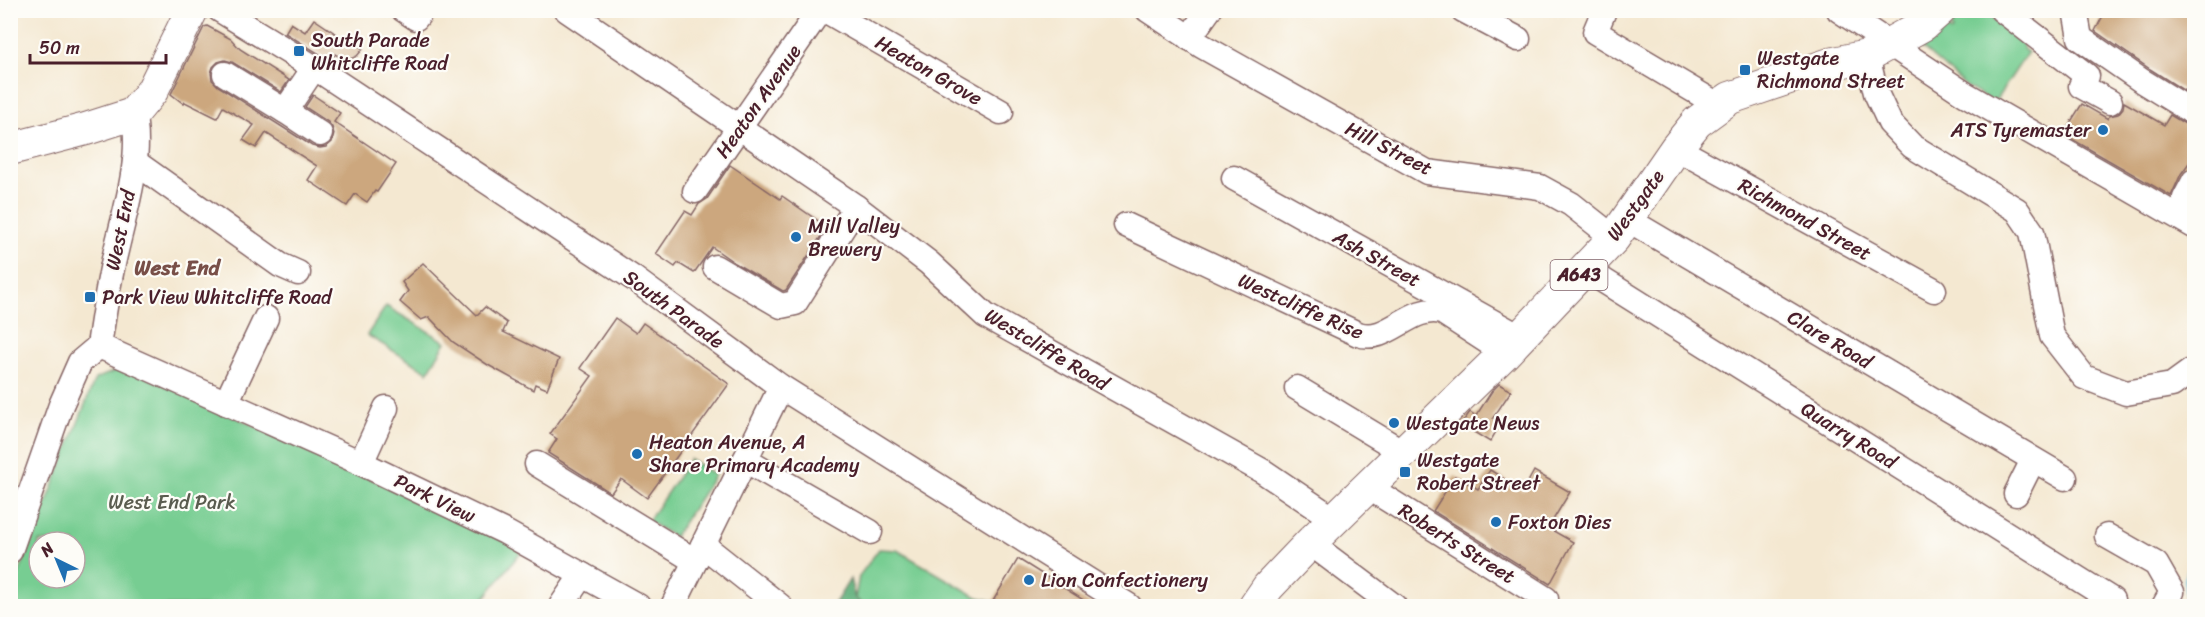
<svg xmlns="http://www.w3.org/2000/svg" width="2205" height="617" font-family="Sriracha,sans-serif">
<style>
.green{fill:#77cd92;stroke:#60765e;stroke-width:1.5;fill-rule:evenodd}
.forest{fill:#61b07c;stroke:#566854;stroke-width:1.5}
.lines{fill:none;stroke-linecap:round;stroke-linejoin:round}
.stream{stroke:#60bdde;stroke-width:5}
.building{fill:#cca77e}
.minor-casing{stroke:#866565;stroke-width:27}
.major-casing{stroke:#866565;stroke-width:34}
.minor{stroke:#fff;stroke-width:24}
.major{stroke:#fff;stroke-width:32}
.poi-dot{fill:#1f6fb2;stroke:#fdfcf7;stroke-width:2}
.labels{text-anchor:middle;stroke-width:4.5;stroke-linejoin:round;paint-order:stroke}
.shield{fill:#fdfcf7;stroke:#806168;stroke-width:1.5}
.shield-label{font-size:18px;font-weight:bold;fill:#4a1f2b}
.poi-label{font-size:20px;fill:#4a1f2b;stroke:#fdfcf7;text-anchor:start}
.street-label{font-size:20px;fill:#4a1f2b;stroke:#fdfcf7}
.park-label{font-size:20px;fill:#5a5c4f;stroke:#fdfcf7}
.neighbourhood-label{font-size:21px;font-weight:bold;fill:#784f48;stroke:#fdfcf7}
</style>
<rect width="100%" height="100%" fill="#fdfcf7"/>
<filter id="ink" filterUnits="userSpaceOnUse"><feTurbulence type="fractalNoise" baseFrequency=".0167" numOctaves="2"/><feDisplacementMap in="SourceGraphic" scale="12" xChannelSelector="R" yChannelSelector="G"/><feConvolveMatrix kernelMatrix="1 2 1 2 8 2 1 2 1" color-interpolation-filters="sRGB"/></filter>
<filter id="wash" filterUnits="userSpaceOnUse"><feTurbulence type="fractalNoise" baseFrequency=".008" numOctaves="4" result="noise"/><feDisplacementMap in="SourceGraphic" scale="24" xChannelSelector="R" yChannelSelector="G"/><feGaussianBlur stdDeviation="1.35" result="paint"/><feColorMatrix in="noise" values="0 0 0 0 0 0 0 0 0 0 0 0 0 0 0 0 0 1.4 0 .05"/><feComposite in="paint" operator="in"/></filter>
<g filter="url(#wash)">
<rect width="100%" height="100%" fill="#f4e8d1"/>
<g class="green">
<path d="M 1987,10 L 1988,14 L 2013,35 L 2021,39 L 2024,50 L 2028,52 L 1994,103 L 1967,87 L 1922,48 L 1947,28 L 1951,32 L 1953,30 L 1950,26 L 1966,11 Z"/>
<path d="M 386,306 L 446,342 L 428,372 L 367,335 Z"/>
<path d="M 125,367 L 524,548 L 478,606 L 11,606 L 10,596 L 95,379 ZM 39,542 L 75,542 L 75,578 L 39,578 Z"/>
<path d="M 690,459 L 715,475 L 674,537 L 648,521 Z"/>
<path d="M 879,549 L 897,550 L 977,597 L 993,601 L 989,606 L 865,606 L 855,598 L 859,576 Z"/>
</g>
<path class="forest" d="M 850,579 L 855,598 L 865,606 L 833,606 Z"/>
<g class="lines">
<path class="stream" d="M 2188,606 L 2186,579 L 2194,559"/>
</g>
<g id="blocks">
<g class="building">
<path d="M 2106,10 L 2194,10 L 2194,97 L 2150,69 L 2095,31 Z"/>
<path d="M 314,19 L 344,39 L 346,37 L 363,49 L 357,56 L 346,61 L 335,54 L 331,61 L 285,33 L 291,23 L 305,32 Z"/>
<path d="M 207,26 L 231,39 L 240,49 L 289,80 L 281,92 L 232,62 L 225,60 L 218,62 L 213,67 L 211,73 L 212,80 L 218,86 L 312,146 L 320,148 L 326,147 L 332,142 L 334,134 L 332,127 L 328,122 L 305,107 L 313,95 L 340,113 L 334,122 L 396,164 L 377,192 L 375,191 L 367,202 L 355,194 L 347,206 L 308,180 L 317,166 L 266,133 L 256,148 L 243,140 L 254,125 L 223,107 L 217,118 L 185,102 L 184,104 L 171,94 L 204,27 Z"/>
<path d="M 2124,102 L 2164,125 L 2170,115 L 2187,125 L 2194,127 L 2194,156 L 2181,174 L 2171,196 L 2063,134 L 2082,104 L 2108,119 L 2109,116 L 2118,114 L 2123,108 Z"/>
<path d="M 730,165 L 780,199 L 782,196 L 827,227 L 786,290 L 783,291 L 735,263 L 712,247 L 694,273 L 678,263 L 675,267 L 656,254 L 685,211 L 692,215 L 699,204 L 707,199 Z"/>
<path d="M 423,263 L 477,315 L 485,307 L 507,323 L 503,332 L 559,359 L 547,389 L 535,384 L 533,390 L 488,365 L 453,342 L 429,317 L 421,320 L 400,302 L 408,291 L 402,282 Z"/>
<path d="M 615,318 L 636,333 L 643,323 L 729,384 L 647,498 L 621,479 L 611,493 L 548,453 L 557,439 L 550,434 L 592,376 L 580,368 Z"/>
<path d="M 1499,384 L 1511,391 L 1493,418 L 1501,423 L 1490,442 L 1461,424 L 1470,412 L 1476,416 L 1492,391 Z"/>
<path d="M 1490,470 L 1523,491 L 1534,471 L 1570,492 L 1548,528 L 1573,542 L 1550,584 L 1433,511 L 1455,476 L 1478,489 Z"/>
<path d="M 1018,559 L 1093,606 L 990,606 Z"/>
</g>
</g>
</g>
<g filter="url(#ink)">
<use href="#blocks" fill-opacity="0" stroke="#866565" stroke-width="1.5"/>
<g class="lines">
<defs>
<g id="minor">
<path d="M 220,10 L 323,73 L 633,278 L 781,387 L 1129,606"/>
<path d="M 404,10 L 416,18 L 422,10"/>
<path d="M 567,10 L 856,207 L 929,263 L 986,316 L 1264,472 L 1335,520"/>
<path d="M 825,10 L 1001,112"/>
<path d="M 1148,10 L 1202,46 L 1427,172 L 1540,187 L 1571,204 L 1614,238"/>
<path d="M 1463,10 L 1518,39"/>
<path d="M 1839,10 L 1965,94 L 2194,226"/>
<path d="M 2002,10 L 2087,76 L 2081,86 L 2110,102"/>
<path d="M 2075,10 L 2080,38 L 2142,81 L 2194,113"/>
<path d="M 1603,13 L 1595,32 L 1720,106"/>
<path d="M 1189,38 L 1209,10"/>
<path d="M 1867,56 L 1876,93 L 1890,123 L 1912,146 L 2017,210 L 2032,232 L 2052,336 L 2084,377 L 2126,393 L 2172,385 L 2194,369"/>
<path d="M 225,74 L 285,111 L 314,68"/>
<path d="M 285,111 L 320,134"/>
<path d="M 1676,148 L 1934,290"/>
<path d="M 135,162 L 280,265 L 298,273"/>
<path d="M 1234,178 L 1520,337"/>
<path d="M 695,191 L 820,10"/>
<path d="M 2185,198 L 2194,181"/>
<path d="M 1627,219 L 2065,478"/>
<path d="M 1126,225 L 1358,334 C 1389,344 1410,304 1442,312 L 1505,353"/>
<path d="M 715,267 L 781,306 L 795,303 L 856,207"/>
<path d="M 1585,269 L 2112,600"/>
<path d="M 99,346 L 361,463 L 505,532 L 638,606"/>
<path d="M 99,346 C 103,319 107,291 113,264 C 122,220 144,158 133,114"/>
<path d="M 1297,388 L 1403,452"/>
<path d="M 226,403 L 266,318"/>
<path d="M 745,460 L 870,532"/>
<path d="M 361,463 L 386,408"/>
<path d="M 537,464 L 695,561"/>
<path d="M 1368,487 L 1546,599"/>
<path d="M 2016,494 L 2033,460"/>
<path d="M 2107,536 L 2156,564 L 2172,592 L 2164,606"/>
<path d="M 1310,543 L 1394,606"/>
<path d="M 703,545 L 780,606"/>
<path d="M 10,551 L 61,405 L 80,362 L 99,346"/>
<path d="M 561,606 L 582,575"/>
<path d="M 673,606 L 781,387"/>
</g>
<g id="major">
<path d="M 10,149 L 86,129 L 133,114 L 152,91 L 192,10"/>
<path d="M 1255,606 L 1268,587 L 1310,543 L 1505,353 L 1614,238 L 1676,148 L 1697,122 L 1730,98 L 1830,64 L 1867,56 L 1923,25 L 1940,10"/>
</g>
</defs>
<use href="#minor" class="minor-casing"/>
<use href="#major" class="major-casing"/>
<use href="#minor" class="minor"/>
<use href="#major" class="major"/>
</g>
</g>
<g class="poi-dot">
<rect x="293" y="45" width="12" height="12" rx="3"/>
<rect x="1739" y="64" width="12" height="12" rx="3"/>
<circle cx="2103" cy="130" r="6"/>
<circle cx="796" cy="237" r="6"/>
<rect x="84" y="291" width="12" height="12" rx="3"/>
<circle cx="1394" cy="423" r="6"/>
<circle cx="637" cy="454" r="6"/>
<rect x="1399" y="466" width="12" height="12" rx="3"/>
<circle cx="1496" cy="522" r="6"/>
<circle cx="1029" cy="580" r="6"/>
</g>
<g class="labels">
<rect class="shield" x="1550.5" y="260" width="57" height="30" rx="4.5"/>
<g class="shield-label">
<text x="1579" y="281">A643</text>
</g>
<g class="poi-label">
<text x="311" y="47">South Parade<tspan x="311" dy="23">Whitcliffe Road</tspan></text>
<text x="1757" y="65">Westgate<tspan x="1757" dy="23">Richmond Street</tspan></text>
<text x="2091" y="137" text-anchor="end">ATS Tyremaster</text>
<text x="808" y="233">Mill Valley<tspan x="808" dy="23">Brewery</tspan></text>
<text x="102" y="304">Park View Whitcliffe Road</text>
<text x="1406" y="430">Westgate News</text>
<text x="649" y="449">Heaton Avenue, A<tspan x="649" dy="23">Share Primary Academy</tspan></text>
<text x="1417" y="467">Westgate<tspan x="1417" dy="23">Robert Street</tspan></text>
<text x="1508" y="529">Foxton Dies</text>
<text x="1041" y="587">Lion Confectionery</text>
</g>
<g class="street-label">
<text transform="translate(929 70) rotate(30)" y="7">Heaton Grove</text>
<text transform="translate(758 101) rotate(-55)" y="7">Heaton Avenue</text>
<text transform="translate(1389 148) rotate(27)" y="7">Hill Street</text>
<text transform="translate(1635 205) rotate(-54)" y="7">Westgate</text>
<text transform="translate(1805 219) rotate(29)" y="7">Richmond Street</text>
<text transform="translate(120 230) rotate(-78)" y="7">West End</text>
<text transform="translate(1377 258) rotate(29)" y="7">Ash Street</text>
<text transform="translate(1301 306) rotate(24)" y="7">Westcliffe Rise</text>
<text transform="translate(674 309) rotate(36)" y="7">South Parade</text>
<text transform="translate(1830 339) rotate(31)" y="7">Clare Road</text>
<text transform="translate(1047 349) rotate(31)" y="7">Westcliffe Road</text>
<text transform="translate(1849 435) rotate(32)" y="7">Quarry Road</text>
<text transform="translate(435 498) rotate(26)" y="7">Park View</text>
<text transform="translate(1457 543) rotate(32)" y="7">Roberts Street</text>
</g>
<g class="park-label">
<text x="172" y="509">West End Park</text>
</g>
<g class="neighbourhood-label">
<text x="177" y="275">West End</text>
</g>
</g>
<rect width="2205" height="617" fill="none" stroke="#fdfcf7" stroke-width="36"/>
<g transform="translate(57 560) rotate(317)"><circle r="28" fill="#fdfcf7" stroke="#b5a4a5" stroke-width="1.5"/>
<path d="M0-4.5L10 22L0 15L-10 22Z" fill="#1f6fb2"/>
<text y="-9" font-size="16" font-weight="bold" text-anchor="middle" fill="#4a1f2b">N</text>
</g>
<path d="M30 54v9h136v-9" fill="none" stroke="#4a1f2b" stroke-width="3"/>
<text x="39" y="54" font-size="18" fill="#4a1f2b" stroke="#fdfcf7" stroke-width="4.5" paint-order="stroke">50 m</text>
</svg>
